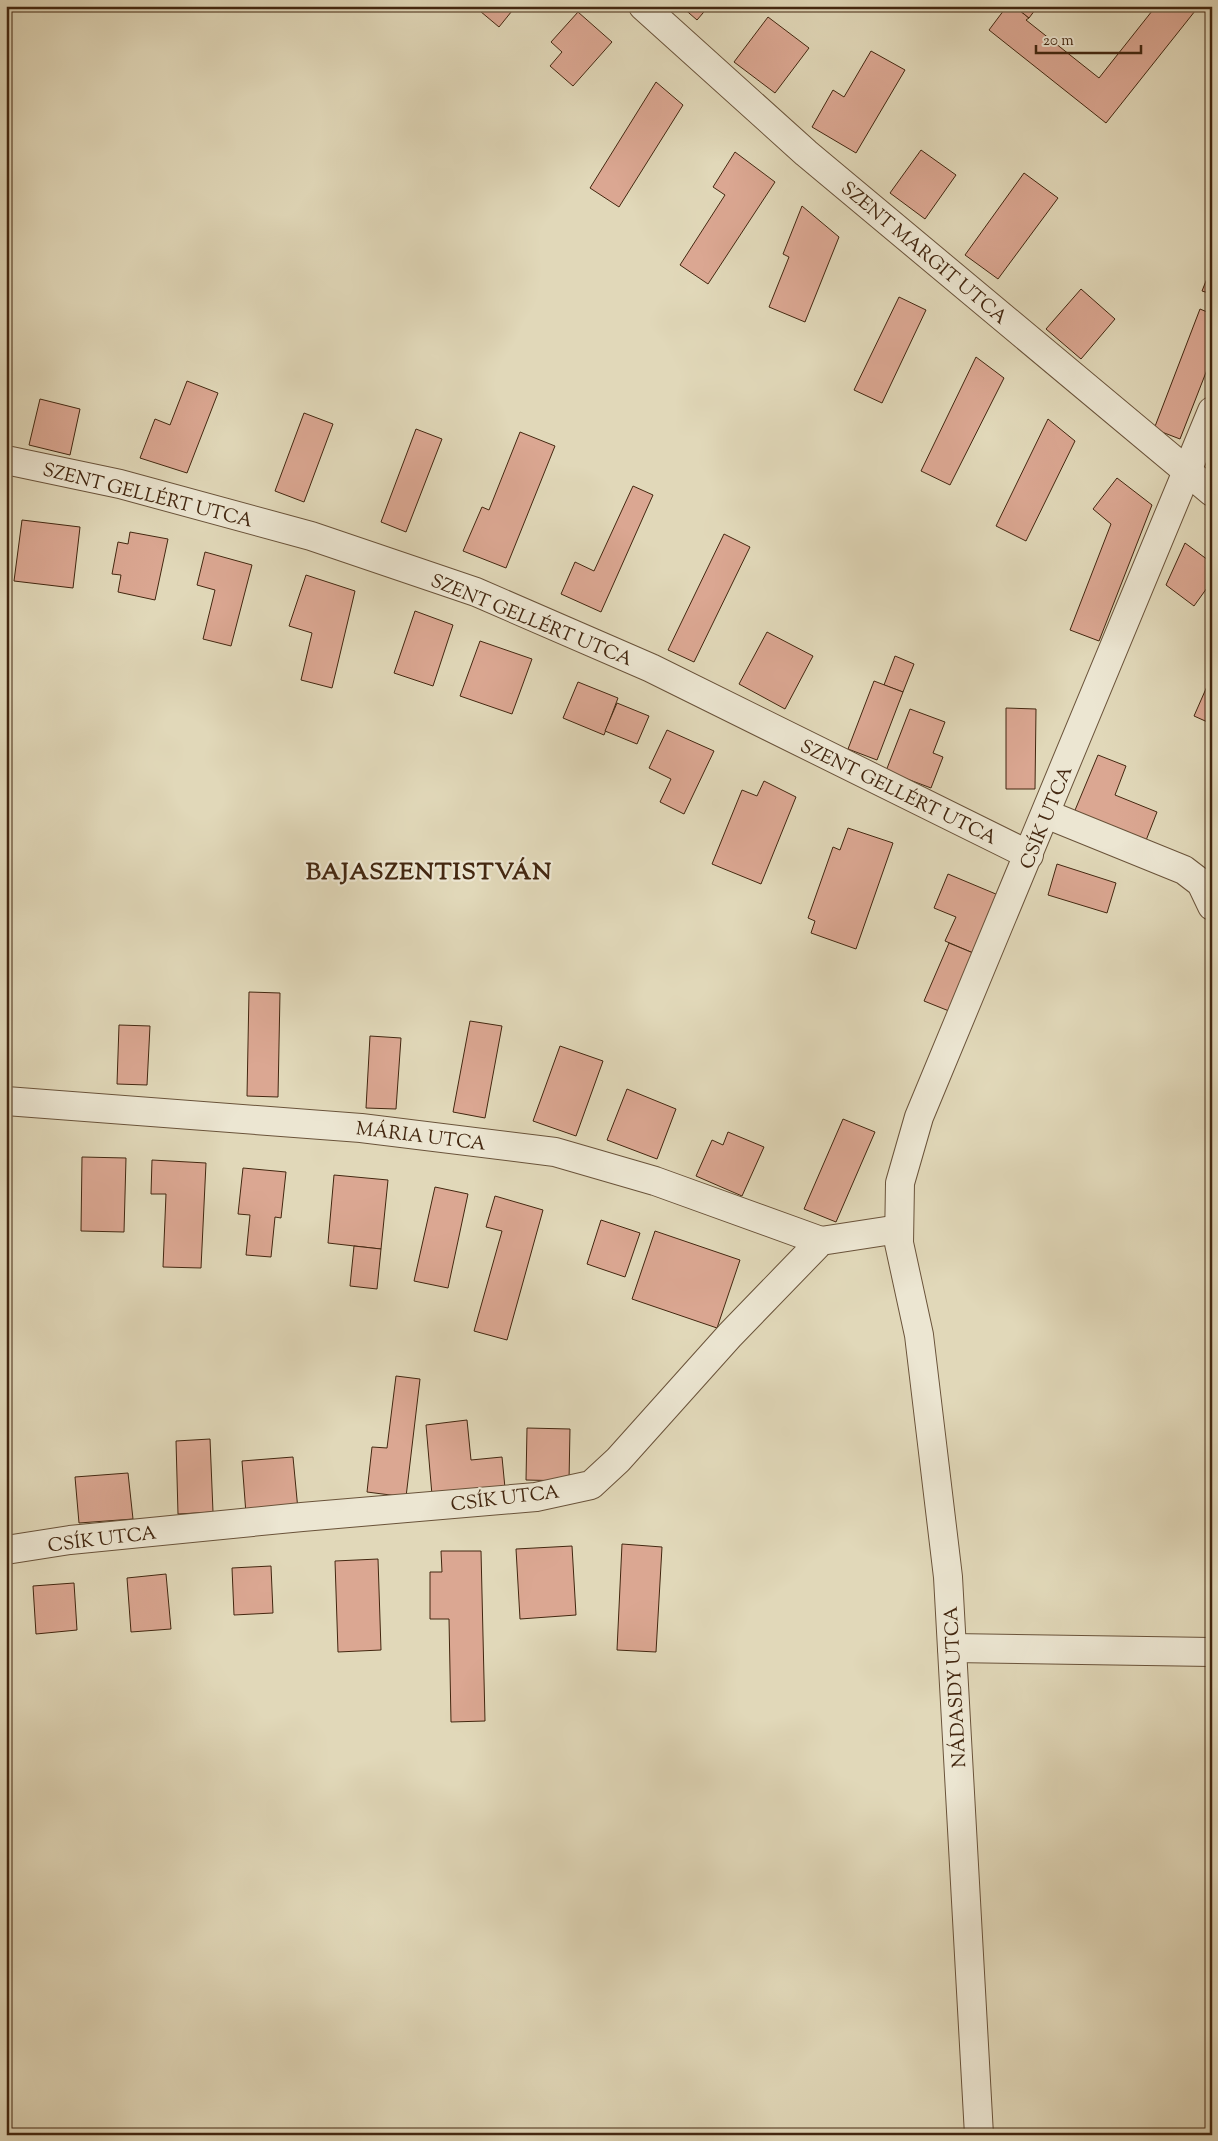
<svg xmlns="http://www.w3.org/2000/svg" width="1218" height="2141" font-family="'Sorts Mill Goudy',serif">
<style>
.building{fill:#dba792;stroke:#432710}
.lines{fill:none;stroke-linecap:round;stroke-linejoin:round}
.minor-casing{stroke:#6a533a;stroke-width:30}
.minor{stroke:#ece6d2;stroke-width:28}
.labels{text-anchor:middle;stroke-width:4.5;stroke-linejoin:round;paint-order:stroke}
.street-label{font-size:19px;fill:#432710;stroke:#ece6d2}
.district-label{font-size:24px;font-weight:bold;letter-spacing:1px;fill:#432710;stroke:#ece6d2}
</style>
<rect width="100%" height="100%" fill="#e1d8b9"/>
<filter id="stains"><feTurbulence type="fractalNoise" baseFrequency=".004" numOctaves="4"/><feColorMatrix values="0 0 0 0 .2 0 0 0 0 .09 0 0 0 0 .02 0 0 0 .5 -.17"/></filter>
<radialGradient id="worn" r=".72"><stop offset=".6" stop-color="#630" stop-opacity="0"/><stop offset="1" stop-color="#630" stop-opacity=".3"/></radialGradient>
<g class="building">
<path d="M 474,6 L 516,6 L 499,27 Z"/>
<path d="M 681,6 L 709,6 L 697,20 Z"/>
<path d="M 1007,6 L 1014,6 L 1029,18 L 1026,20 L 1099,78 L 1156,6 L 1199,6 L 1106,123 L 989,30 Z"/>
<path d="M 1014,6 L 1038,6 L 1029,18 Z"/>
<path d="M 578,12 L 612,42 L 573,86 L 550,66 L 562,52 L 551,42 Z"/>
<path d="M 768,17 L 809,48 L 775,93 L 734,62 Z"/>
<path d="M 871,51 L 905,70 L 856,153 L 812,127 L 833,90 L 844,97 Z"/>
<path d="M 656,82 L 683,105 L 619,207 L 590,188 Z"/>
<path d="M 921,150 L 956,175 L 925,219 L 890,193 Z"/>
<path d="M 735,152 L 775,182 L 708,284 L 680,265 L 725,195 L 713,187 Z"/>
<path d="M 1024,173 L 1058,198 L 998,279 L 965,255 Z"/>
<path d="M 802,206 L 839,237 L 805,322 L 769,307 L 789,257 L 783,254 Z"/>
<path d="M 1212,266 L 1212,294 L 1202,291 Z"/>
<path d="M 1081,289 L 1115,319 L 1081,359 L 1046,329 Z"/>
<path d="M 899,297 L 926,310 L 882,403 L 854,390 Z"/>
<path d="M 1200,309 L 1212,314 L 1212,357 L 1180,439 L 1154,429 Z"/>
<path d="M 976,357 L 1004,378 L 950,485 L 921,471 Z"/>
<path d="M 187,381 L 218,393 L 187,473 L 140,458 L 155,419 L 170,425 Z"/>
<path d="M 40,399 L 80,409 L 70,455 L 29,445 Z"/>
<path d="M 304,413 L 333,424 L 304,502 L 275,491 Z"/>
<path d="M 1048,419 L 1075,441 L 1026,541 L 996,526 Z"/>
<path d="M 416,429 L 442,439 L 406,532 L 381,522 Z"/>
<path d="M 520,432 L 555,446 L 506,568 L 463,551 L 482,507 L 489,510 Z"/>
<path d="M 1117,478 L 1152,505 L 1099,641 L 1070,630 L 1111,524 L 1093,509 Z"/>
<path d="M 633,486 L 653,495 L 601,612 L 561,594 L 575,562 L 594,571 Z"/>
<path d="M 22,520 L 80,527 L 73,588 L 14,581 Z"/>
<path d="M 130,532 L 168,539 L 155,600 L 118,592 L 121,575 L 112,574 L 118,542 L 128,544 Z"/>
<path d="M 724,534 L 750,547 L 694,662 L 668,650 Z"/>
<path d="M 1185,543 L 1212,563 L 1212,581 L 1194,606 L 1166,585 Z"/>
<path d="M 205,552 L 252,565 L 231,646 L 203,639 L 215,590 L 197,585 Z"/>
<path d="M 306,575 L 355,591 L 332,688 L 301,680 L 312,633 L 289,626 Z"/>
<path d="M 415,611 L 453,625 L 433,686 L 394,673 Z"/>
<path d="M 767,632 L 813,656 L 785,709 L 739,684 Z"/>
<path d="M 480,641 L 532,659 L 512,714 L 460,696 Z"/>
<path d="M 895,656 L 914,664 L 903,692 L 884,685 Z"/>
<path d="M 1212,675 L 1212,724 L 1194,716 Z"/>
<path d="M 874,681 L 903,692 L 877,760 L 848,749 Z"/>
<path d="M 578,682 L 618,698 L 604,735 L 563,718 Z"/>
<path d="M 617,703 L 649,716 L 637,744 L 605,731 Z"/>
<path d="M 1006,708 L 1036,709 L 1035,789 L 1006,789 Z"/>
<path d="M 910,709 L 945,722 L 933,753 L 943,757 L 931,788 L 886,771 Z"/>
<path d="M 667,730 L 714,751 L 684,814 L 660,802 L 671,779 L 649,768 Z"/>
<path d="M 1098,755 L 1126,766 L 1115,795 L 1157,812 L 1145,843 L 1073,815 Z"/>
<path d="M 764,781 L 796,797 L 761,884 L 712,864 L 742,790 L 757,796 Z"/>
<path d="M 848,828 L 893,843 L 856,949 L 811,933 L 815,921 L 808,918 L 833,847 L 840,850 Z"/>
<path d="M 1057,864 L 1116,883 L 1107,913 L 1048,895 Z"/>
<path d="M 948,874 L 1003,897 L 978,955 L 945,941 L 956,917 L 934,908 Z"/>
<path d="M 949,943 L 978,955 L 954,1013 L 924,1001 Z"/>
<path d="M 249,992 L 280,993 L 278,1097 L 247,1096 Z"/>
<path d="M 470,1021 L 502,1026 L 485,1118 L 453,1112 Z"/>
<path d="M 119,1025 L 150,1026 L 147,1085 L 117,1084 Z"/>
<path d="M 370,1036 L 401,1038 L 396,1109 L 366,1108 Z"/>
<path d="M 560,1046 L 603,1061 L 576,1136 L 533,1121 Z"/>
<path d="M 627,1089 L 676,1109 L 657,1159 L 607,1140 Z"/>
<path d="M 843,1119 L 875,1132 L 836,1222 L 804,1209 Z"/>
<path d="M 728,1132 L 764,1147 L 742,1196 L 696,1176 L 712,1140 L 723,1145 Z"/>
<path d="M 82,1157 L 126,1158 L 124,1232 L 81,1231 Z"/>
<path d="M 152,1160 L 206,1163 L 201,1268 L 163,1267 L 166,1194 L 151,1194 Z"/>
<path d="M 243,1168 L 286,1172 L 281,1218 L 275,1217 L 271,1257 L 246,1255 L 250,1215 L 238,1214 Z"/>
<path d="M 334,1175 L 388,1180 L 381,1249 L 328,1243 Z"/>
<path d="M 435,1187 L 468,1194 L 448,1288 L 414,1281 Z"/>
<path d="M 495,1196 L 543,1210 L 507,1340 L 474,1331 L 502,1231 L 486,1227 Z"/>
<path d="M 601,1220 L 640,1233 L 625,1277 L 587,1264 Z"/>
<path d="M 655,1231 L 740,1260 L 717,1328 L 632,1299 Z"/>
<path d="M 354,1246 L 381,1249 L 377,1289 L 350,1286 Z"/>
<path d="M 396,1376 L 420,1379 L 406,1497 L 367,1492 L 372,1447 L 387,1448 Z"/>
<path d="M 467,1420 L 471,1460 L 502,1457 L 505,1488 L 432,1495 L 426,1425 Z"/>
<path d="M 527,1428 L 570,1429 L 569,1481 L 526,1480 Z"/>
<path d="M 210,1439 L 213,1512 L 178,1514 L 176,1441 Z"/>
<path d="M 293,1457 L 298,1510 L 246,1514 L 242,1461 Z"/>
<path d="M 128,1473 L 133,1519 L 79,1523 L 75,1477 Z"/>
<path d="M 622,1544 L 662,1547 L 656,1652 L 617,1650 Z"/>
<path d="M 572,1546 L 576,1615 L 520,1619 L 516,1549 Z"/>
<path d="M 441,1551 L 481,1551 L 485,1721 L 451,1722 L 449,1619 L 430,1619 L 430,1572 L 442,1572 Z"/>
<path d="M 378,1559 L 381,1650 L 338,1652 L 335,1561 Z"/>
<path d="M 271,1566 L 273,1613 L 234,1615 L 232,1568 Z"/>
<path d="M 166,1574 L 171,1629 L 131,1632 L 127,1578 Z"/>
<path d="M 74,1583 L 77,1630 L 36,1634 L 33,1586 Z"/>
<path d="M 840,2133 L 840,2135 L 781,2135 L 781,2134 Z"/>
</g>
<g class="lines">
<defs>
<g id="minor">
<path d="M 643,6 L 806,153 L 1212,492"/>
<path d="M 6,460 L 120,484 L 311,536 L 476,592 L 651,668 L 1029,855"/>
<path d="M 1046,814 L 1184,870 L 1201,883 L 1212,906"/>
<path d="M 6,1101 L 361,1128 L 555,1152 L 655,1181 L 821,1241"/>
<path d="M 6,1550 L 70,1540 L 302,1517 L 536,1497 L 591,1485 L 618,1460 L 730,1335 L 821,1241 L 899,1229"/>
<path d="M 952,1648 L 1212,1652"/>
<path d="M 979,2135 L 948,1577 L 919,1335 L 899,1243 L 900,1183 L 919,1117 L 1212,411"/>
</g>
</defs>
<use href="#minor" class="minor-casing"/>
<use href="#minor" class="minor"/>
</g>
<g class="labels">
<g class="street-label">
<text transform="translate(925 252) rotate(40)" y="7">SZENT MARGIT UTCA</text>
<text transform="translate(148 494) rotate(14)" y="7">SZENT GELLÉRT UTCA</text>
<text transform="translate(532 619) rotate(22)" y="7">SZENT GELLÉRT UTCA</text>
<text transform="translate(899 791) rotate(26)" y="7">SZENT GELLÉRT UTCA</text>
<text transform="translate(1045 817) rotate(-68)" y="7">CSÍK UTCA</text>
<text transform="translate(421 1135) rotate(7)" y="7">MÁRIA UTCA</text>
<text transform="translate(505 1497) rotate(-7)" y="7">CSÍK UTCA</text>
<text transform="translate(102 1538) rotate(-7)" y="7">CSÍK UTCA</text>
<text transform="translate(954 1687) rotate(-93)" y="7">NÁDASDY UTCA</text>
</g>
<g class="district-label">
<text x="429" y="879">BAJASZENTISTVÁN</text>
</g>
</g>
<rect width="1218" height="2141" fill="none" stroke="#e1d8b9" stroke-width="25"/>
<rect x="8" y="8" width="1203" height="2126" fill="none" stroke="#432710" stroke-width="2.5"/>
<rect x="12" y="12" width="1193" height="2116" fill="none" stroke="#432710"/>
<path d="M1036 45v8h105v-8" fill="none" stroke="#432710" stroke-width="2.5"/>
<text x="1043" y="45" font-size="15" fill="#432710" stroke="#ece6d2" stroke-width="4" paint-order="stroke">20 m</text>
<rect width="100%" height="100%" filter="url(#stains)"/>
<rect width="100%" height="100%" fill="url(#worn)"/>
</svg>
